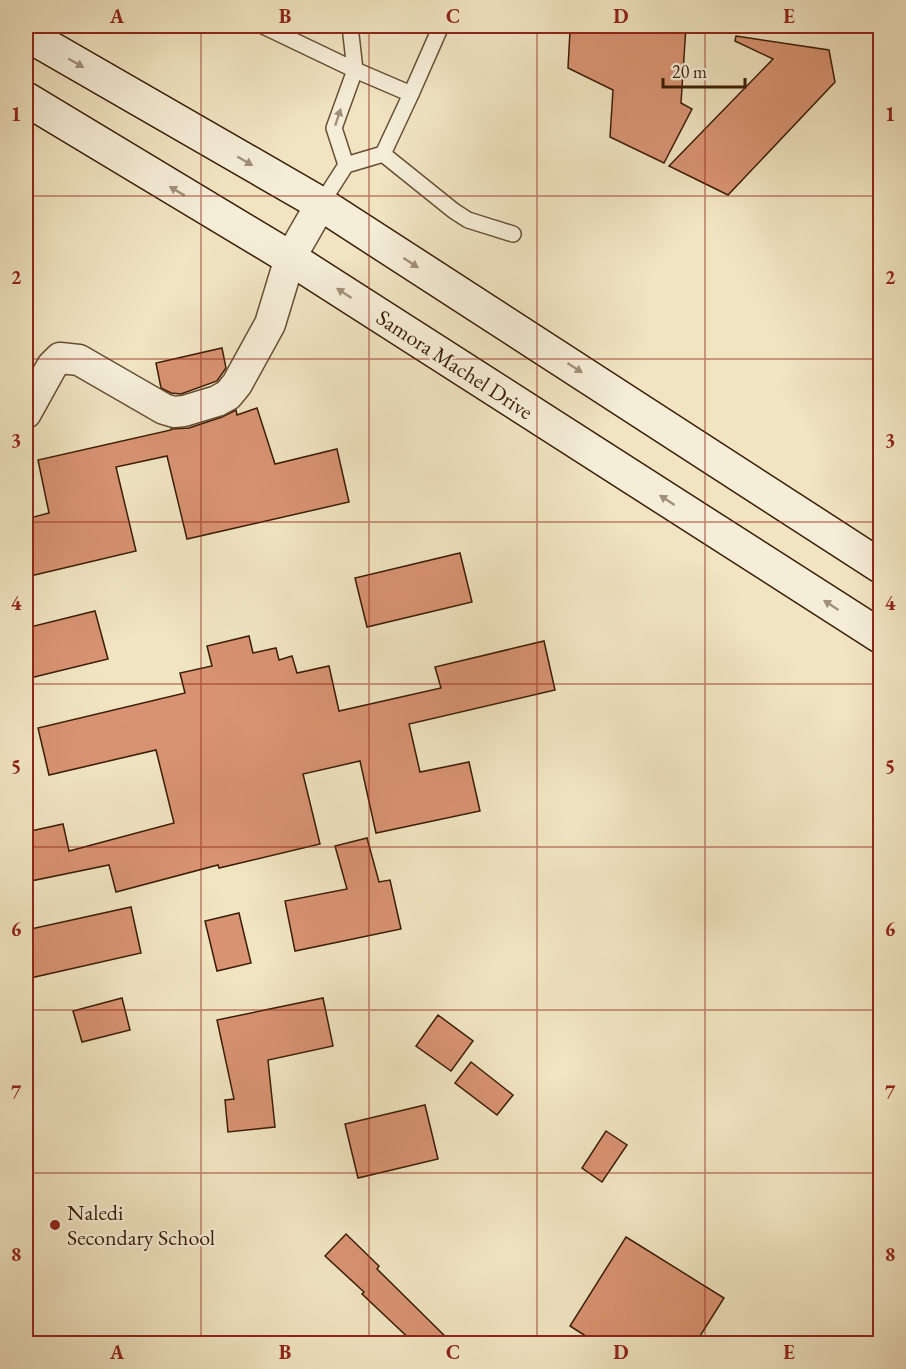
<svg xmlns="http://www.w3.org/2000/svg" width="906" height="1369" font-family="'EB Garamond',serif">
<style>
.building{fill:#d89372;stroke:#3b1c05;stroke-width:1.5}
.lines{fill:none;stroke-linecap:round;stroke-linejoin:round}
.service-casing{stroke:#684e34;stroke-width:18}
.minor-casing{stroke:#684e34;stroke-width:33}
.secondary-casing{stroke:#3b1c05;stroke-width:36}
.service{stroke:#f5edd7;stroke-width:15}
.minor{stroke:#f5edd7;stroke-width:30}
.secondary{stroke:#f5edd7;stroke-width:33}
.oneway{fill:#a18f78}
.grid{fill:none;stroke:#8f2418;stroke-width:1.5;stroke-opacity:0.55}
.poi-dot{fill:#8f2418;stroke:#f5edd7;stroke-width:2}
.labels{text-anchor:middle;stroke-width:4.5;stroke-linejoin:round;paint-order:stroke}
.street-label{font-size:22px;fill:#3b1c05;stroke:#f5edd7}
.poi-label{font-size:22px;fill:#3b1c05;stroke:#f5edd7;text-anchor:start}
.neatline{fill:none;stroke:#8f2418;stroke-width:2}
.grid-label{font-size:20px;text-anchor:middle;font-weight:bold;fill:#8f2418}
</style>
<rect width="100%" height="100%" fill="#f0e4c1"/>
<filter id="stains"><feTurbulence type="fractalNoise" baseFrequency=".00333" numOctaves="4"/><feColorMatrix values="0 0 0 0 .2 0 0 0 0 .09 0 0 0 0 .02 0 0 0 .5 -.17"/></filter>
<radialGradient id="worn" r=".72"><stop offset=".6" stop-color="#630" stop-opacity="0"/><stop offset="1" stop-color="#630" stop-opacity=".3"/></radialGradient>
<g class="building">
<path d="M 579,26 L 686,26 L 681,103 L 692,109 L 664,163 L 610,137 L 613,90 L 568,68 L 570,31 Z"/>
<path d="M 736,36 L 829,50 L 835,82 L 728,195 L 669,166 L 773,59 L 735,41 Z"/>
<path d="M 222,348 L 226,368 L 217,381 L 181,394 L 171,393 L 161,388 L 156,363 Z"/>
<path d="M 257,408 L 275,464 L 337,449 L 349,502 L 187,539 L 167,456 L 116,467 L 136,551 L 26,577 L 26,519 L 49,513 L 38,460 L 171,430 L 171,429 L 189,428 L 222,417 L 236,410 L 237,415 Z"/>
<path d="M 460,553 L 472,602 L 367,627 L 355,578 Z"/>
<path d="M 95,611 L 108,659 L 26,679 L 26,628 Z"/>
<path d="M 249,636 L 253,653 L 276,648 L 279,660 L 292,656 L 297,673 L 329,666 L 339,711 L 441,688 L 435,667 L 544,641 L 555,690 L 409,724 L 420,772 L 469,762 L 480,811 L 376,833 L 360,761 L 303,774 L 320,844 L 219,868 L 218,865 L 116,892 L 109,865 L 26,882 L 26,832 L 63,824 L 69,851 L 174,823 L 156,750 L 49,775 L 38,728 L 185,693 L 180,673 L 212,666 L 207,646 Z"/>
<path d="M 367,838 L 379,882 L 390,880 L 401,929 L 295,951 L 285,901 L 347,889 L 335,846 Z"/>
<path d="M 131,907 L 141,953 L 26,979 L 26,930 Z"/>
<path d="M 239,913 L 251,963 L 217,971 L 205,921 Z"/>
<path d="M 122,998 L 130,1030 L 82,1042 L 73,1011 Z"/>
<path d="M 323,998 L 333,1046 L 268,1060 L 275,1127 L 228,1132 L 225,1100 L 234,1099 L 217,1020 Z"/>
<path d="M 438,1015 L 473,1041 L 451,1071 L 416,1046 Z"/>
<path d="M 471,1062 L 513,1095 L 497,1115 L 455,1083 Z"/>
<path d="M 425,1105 L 438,1159 L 358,1178 L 345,1124 Z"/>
<path d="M 606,1131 L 627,1145 L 602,1182 L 582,1168 Z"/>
<path d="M 346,1234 L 379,1266 L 377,1269 L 453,1344 L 415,1344 L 362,1294 L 364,1292 L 325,1256 Z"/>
<path d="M 626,1237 L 724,1298 L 695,1344 L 598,1344 L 570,1326 Z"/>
</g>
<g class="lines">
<defs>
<g id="service">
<path d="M 263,26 L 355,70 L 411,94"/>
<path d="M 383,154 L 454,211 L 468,220 L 513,234"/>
<path d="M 346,165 L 334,128 L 355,70 L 350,26"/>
<path d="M 321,204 L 346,165 L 383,154 L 411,94 L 441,26"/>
</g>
<path id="minor" d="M 26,413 L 52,366 L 60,358 L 79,360 L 164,409 L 174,412 L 184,411 L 217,401 L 228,395 L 237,384 L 270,324 L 290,258 L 321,204"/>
<g id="secondary">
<path d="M 26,34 L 321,204 L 880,566"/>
<path d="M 26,99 L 290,258 L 880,636"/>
</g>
</defs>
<use href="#service" class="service-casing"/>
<use href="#minor" class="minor-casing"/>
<use href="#secondary" class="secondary-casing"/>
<use href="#service" class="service"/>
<use href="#minor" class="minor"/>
<use href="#secondary" class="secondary"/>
</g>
<defs><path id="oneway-solid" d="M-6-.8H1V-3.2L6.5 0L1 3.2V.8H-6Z" transform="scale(1.5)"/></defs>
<g class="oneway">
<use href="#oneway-solid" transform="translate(76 63) rotate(30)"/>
<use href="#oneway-solid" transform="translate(338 117) rotate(-72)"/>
<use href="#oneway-solid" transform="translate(245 161) rotate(30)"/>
<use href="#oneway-solid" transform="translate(177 191) rotate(-149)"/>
<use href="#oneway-solid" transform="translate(411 263) rotate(33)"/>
<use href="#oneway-solid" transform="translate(344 293) rotate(-147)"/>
<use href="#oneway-solid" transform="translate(575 368) rotate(33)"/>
<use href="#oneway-solid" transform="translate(667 500) rotate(-147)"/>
<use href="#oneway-solid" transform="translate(831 605) rotate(-147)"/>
</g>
<path class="grid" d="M 201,26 L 201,1344M 369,26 L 369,1344M 537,26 L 537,1344M 705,26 L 705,1344M 26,196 L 880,196M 26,359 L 880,359M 26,522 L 880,522M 26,684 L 880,684M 26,847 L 880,847M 26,1010 L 880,1010M 26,1173 L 880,1173"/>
<circle class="poi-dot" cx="55" cy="1225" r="6"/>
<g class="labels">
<g class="street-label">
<text transform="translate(455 364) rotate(33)" y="8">Samora Machel Drive</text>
</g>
<g class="poi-label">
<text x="67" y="1220">Naledi<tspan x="67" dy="25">Secondary School</tspan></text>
</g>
</g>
<rect width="906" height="1369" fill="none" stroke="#f0e4c1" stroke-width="66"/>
<path d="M663 78v9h82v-9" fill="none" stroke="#3b1c05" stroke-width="3"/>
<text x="672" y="78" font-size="18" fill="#3b1c05" stroke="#f5edd7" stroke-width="4.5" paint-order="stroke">20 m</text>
<rect x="33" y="33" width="840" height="1303" class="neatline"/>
<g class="grid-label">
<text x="117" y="23">A</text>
<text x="285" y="23">B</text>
<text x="453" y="23">C</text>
<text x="621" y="23">D</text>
<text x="789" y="23">E</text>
<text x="16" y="121">1</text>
<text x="890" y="121">1</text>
<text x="16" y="284">2</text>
<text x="890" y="284">2</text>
<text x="16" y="447">3</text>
<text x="890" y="447">3</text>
<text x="16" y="610">4</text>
<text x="890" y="610">4</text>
<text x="16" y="773">5</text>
<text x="890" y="773">5</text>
<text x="16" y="936">6</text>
<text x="890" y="936">6</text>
<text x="16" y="1099">7</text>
<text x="890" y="1099">7</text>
<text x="16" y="1261">8</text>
<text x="890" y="1261">8</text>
<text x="117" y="1359">A</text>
<text x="285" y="1359">B</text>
<text x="453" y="1359">C</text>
<text x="621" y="1359">D</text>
<text x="789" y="1359">E</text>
</g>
<rect width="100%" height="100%" filter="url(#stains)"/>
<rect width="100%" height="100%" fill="url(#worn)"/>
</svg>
